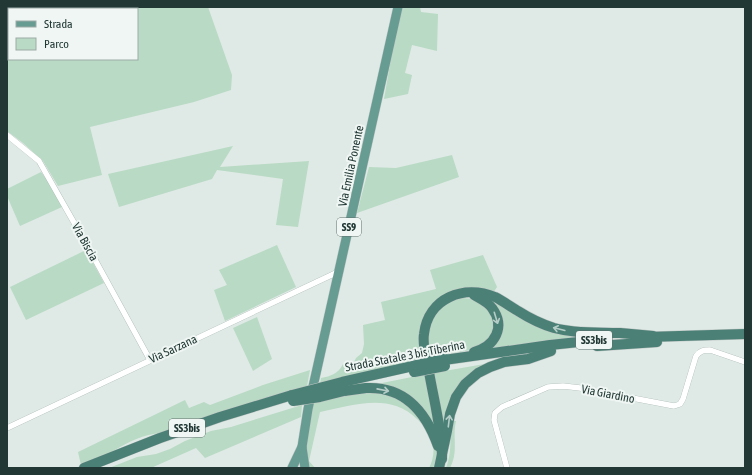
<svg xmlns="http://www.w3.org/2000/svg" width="752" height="475" font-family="'Asap Condensed',sans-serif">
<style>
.green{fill:#b9dac4;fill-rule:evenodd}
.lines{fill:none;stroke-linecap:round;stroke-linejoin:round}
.minor-casing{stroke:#a2b1ad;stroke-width:6}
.primary-casing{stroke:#c1c7c6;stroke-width:10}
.trunk-casing{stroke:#c1c7c6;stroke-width:11}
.minor{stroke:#fff;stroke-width:5.5}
.primary{stroke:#679c92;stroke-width:9}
.trunk{stroke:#4b8076;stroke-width:10}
.trunk-bridge-casing{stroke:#c1c7c6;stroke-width:11;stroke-linecap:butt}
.trunk-bridge{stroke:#4b8076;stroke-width:10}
.oneway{stroke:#b6cdc7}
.labels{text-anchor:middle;stroke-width:4;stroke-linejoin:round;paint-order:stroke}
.shield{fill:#eff6f3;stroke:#5f716d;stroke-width:1}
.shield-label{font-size:11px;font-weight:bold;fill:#213834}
.street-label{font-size:12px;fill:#213834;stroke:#eff6f3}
</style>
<rect width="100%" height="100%" fill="#dfeae6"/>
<g class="green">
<path d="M 7,7 L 208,7 L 232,75 L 231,90 L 194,102 L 90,127 L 102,175 L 58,186 L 43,161 L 23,143 L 7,131 ZM 9,9 L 137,9 L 137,59 L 9,59 Z"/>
<path d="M 400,7 L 420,7 L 421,12 L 438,14 L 437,51 L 412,45 L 405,73 L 412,75 L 408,94 L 384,99 Z"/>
<path d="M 233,146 L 220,167 L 309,161 L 298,227 L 276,225 L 283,179 L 217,170 L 212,179 L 119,207 L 108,174 Z"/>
<path d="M 452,155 L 459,177 L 357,213 L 369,167 L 396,168 Z"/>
<path d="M 41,172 L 50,184 L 62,207 L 20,226 L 7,196 L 7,189 Z"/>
<path d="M 277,245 L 296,287 L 225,321 L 214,290 L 227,285 L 219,270 Z"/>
<path d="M 86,250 L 104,283 L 26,320 L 10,287 Z"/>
<path d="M 483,255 L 497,287 L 493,293 C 465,284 456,288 434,304 L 422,359 L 320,384 L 321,378 C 331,376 338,374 343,364 L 352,366 L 356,358 L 362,353 L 364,344 L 363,325 L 385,320 L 381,302 L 436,289 L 430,270 Z"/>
<path d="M 460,298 C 479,298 483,303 494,317 L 493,335 L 476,349 L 431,357 C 430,350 427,342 428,335 C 430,315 442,304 460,298 Z"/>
<path d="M 487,298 L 515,312 L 589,336 L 485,351 L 499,339 Z"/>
<path d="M 257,317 L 272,359 L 253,371 L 233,328 Z"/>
<path d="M 496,362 L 470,377 L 445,433 L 433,373 Z"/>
<path d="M 310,370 L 307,386 L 162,433 C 143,434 129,442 113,451 C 103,457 92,461 81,465 L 78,452 L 185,400 L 189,408 L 204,402 L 210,405 L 263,385 Z"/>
<path d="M 427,374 L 440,441 L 427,414 L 372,385 Z"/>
<path d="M 372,392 C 384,392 399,396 409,403 C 428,417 443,446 433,468 L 429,468 C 435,457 435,443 429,433 C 426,427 421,423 417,419 C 390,392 353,405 320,412 L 309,461 L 315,468 L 311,468 L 306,459 L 304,448 L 314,402 L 347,395 Z"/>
<path d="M 302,405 L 301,417 L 205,458 L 196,448 L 151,468 L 109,468 L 137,457 L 156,454 L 170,449 L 185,441 L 211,431 L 231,427 Z"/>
<path d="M 451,421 L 456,421 C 452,438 459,451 450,468 L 446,468 C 452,453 450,437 451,421 Z"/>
</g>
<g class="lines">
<defs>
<g id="minor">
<path d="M 7,135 L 39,161 L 93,256 L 150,360"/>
<path d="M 7,428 L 340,271"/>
<path d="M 507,468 L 494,420 L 495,413 L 502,407 L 548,387 L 563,386 L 580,388 L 674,406 L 680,404 L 683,399 L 696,356 C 700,351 703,350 710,350 L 745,362"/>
</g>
<g id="primary">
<path d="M 302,447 L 305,468"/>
<path d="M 292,468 L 302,447 L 308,409 L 398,7"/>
</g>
<g id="trunk">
<path d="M 647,337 L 745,334"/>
<path d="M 597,346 L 657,342"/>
<path d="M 474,352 C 495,346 506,327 492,308 C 488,302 481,299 474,295"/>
<path d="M 444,360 L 550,345 L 607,339"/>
<path d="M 342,382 L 413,366"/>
<path d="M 344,391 C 351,390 359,389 366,388 C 405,386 426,412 438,446"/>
<path d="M 442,459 C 442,430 434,401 429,372 C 427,360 422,346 424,334 C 428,298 464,284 495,297 C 503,301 511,307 518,311 C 529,318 541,324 554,328 C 576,334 598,332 620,333 C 631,334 642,335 653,336"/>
<path d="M 84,468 L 160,438 L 220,417 L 292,395"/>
<path d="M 439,468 L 447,431 L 450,414 L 456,397 L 465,384 L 478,373 L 490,367 L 504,362 L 528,359 L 551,351"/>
</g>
</defs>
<use href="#minor" class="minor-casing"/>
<use href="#primary" class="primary-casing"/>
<use href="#trunk" class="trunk-casing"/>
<use href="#minor" class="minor"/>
<use href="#primary" class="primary"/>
<use href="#trunk" class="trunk"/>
<defs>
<g id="trunk-bridge">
<path d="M 413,366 L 443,357"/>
<path d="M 414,372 L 445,366"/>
<path d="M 292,395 L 342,382"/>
<path d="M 293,401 L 320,397 L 344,391"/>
</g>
</defs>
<use href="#trunk-bridge" class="trunk-bridge-casing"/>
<use href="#trunk-bridge" class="trunk-bridge"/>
</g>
<defs><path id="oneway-shaft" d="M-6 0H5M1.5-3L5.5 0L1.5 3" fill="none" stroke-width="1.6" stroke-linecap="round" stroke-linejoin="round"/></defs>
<g class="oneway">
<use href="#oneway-shaft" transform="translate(496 318) rotate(73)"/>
<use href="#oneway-shaft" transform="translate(559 329) rotate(-166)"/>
<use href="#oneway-shaft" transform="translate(383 390) rotate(11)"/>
<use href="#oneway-shaft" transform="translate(449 421) rotate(-83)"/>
</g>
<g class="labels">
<g class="shield">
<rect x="337" y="218" width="24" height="18" rx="3"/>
<rect x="576" y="331" width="36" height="18" rx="3"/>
<rect x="169" y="419" width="36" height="18" rx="3"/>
</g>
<g class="shield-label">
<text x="349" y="231">SS9</text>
<text x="594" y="344">SS3bis</text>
<text x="187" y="432">SS3bis</text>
</g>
<g class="street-label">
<text transform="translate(351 166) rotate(-78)" y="4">Via Emilia Ponente</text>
<text transform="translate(85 242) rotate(61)" y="4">Via Biscia</text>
<text transform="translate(173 349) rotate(-25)" y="4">Via Sarzana</text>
<text transform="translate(405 356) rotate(-11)" y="4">Strada Statale 3 bis Tiberina</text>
<text transform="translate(608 394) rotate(11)" y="4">Via Giardino</text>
</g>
</g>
<rect width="752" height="475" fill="none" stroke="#213834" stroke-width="16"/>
<rect x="8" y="8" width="130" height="52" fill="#eff6f3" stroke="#9daaa7"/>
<rect x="16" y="21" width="20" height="6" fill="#679c92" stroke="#9daaa7"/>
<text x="44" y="28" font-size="12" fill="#213834">Strada</text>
<rect x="16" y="38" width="20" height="12" fill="#b9dac4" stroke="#9daaa7"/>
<text x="44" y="48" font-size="12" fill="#213834">Parco</text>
</svg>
